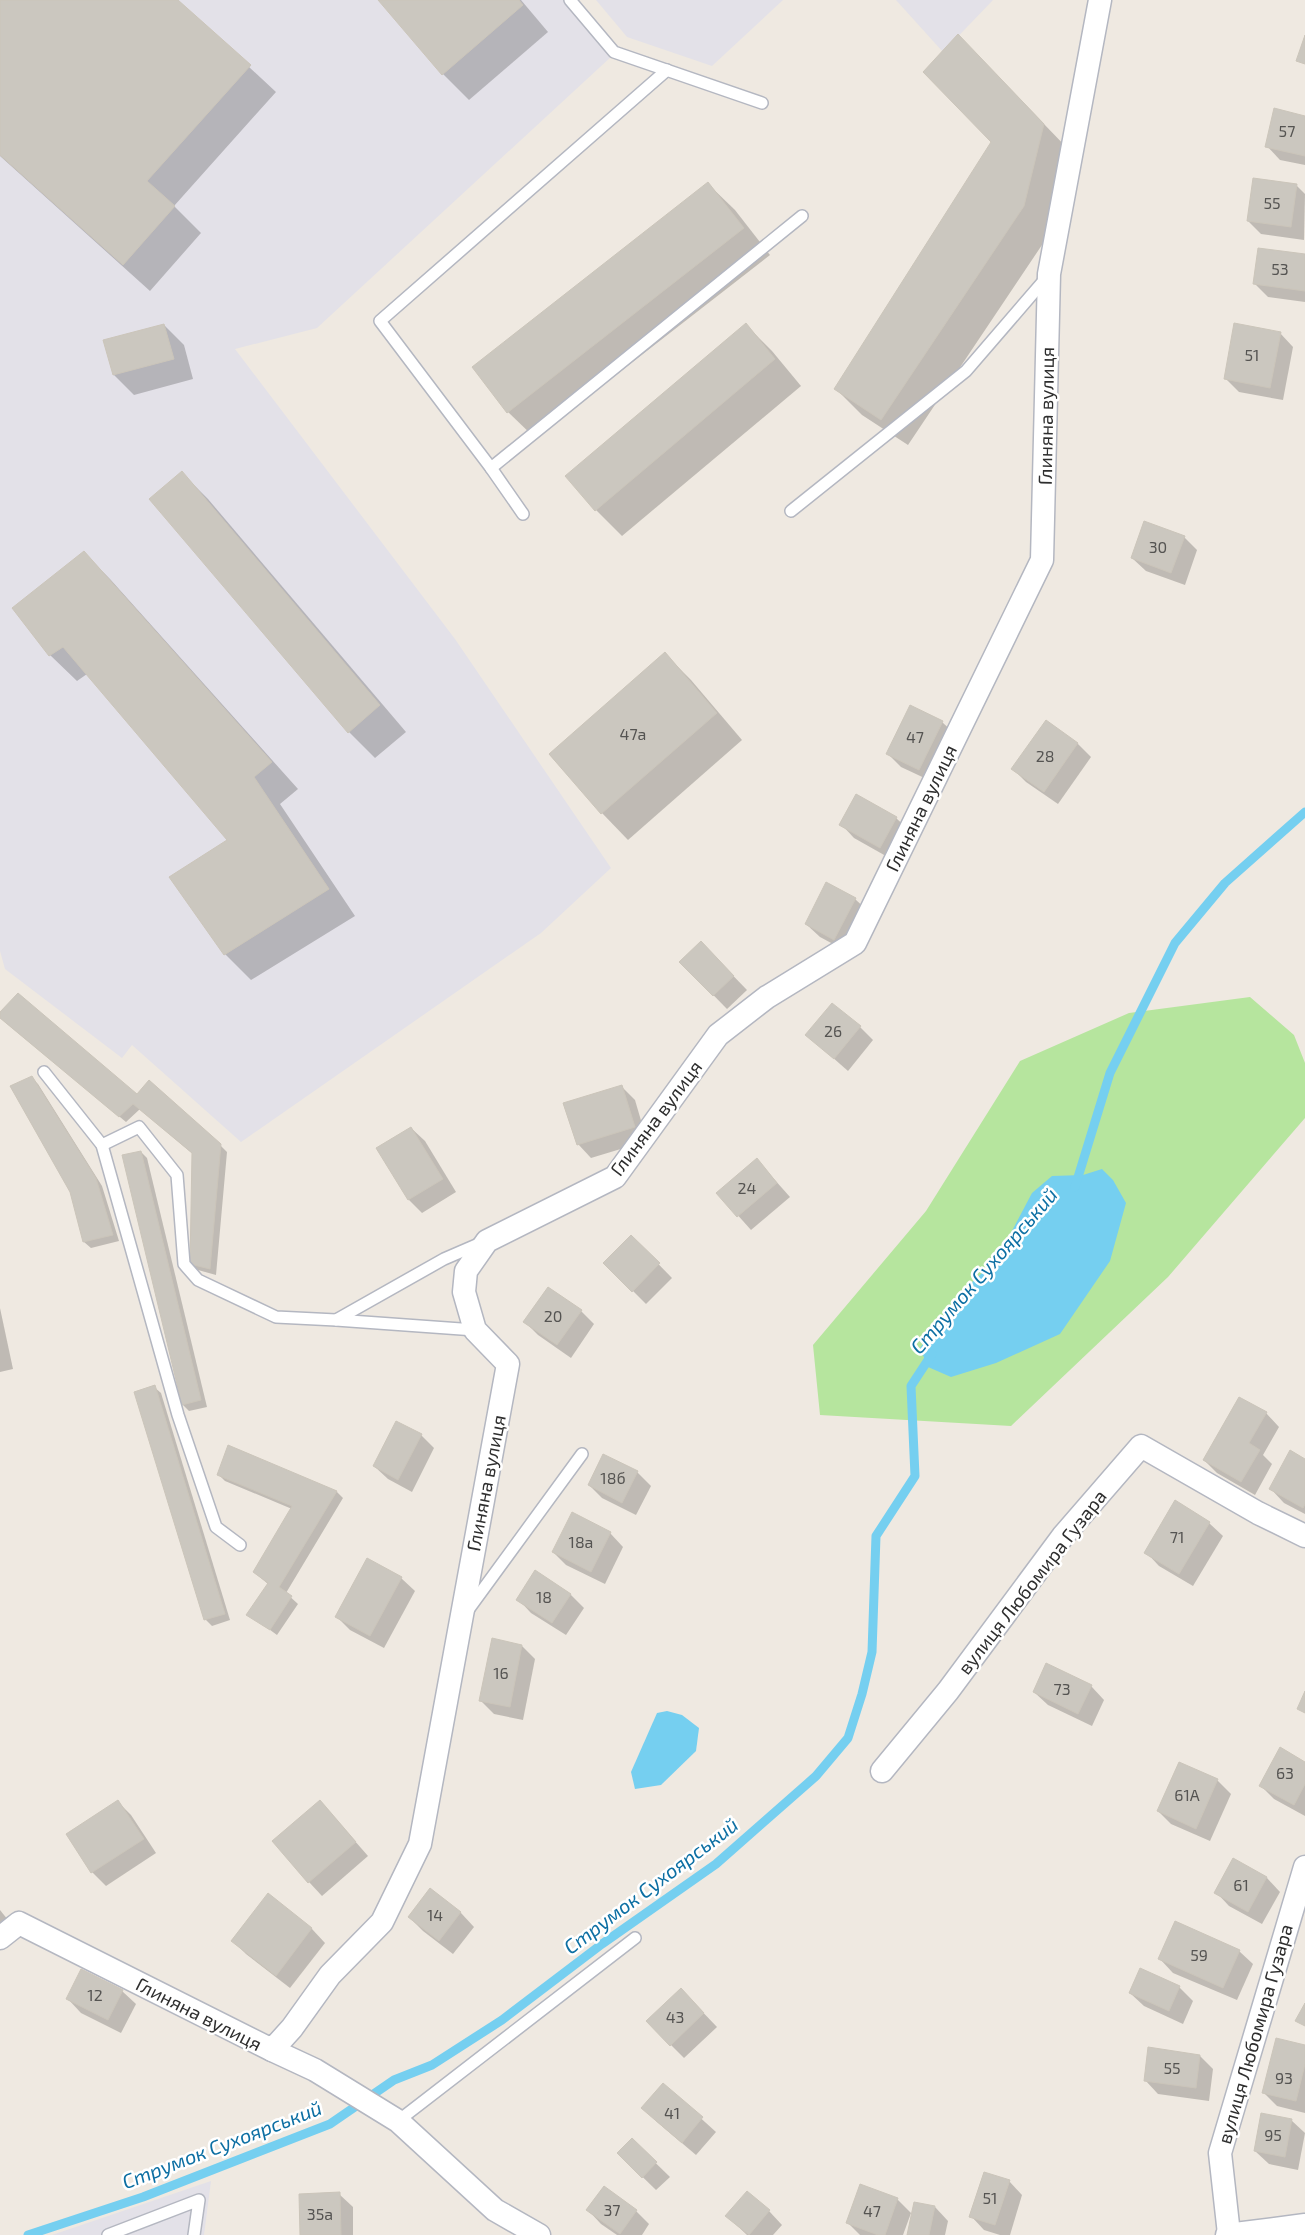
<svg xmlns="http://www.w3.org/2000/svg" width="1305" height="2235" font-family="'Exo 2',sans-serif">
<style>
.industrial{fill:#e3e1e8}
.green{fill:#b6e59e}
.water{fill:#75cff0}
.shadow{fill:#0003}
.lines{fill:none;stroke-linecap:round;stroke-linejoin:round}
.stream{stroke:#75cff0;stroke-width:9}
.building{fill:#cbc7bf;stroke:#cbc5ba}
.lane-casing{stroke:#b4b7c1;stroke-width:14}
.street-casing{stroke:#b4b7c1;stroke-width:25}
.lane{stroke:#fff;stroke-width:11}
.street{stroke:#fff;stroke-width:22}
.labels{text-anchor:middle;stroke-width:5;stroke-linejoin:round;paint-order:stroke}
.number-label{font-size:16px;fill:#555452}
.street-label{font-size:19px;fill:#2e2e2e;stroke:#fff}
.water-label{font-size:20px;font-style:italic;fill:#0d6fa3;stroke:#fff}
</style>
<rect width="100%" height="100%" fill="#efe9e1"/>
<g class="industrial">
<path d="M 0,0 L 564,0 L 612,56 L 317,328 L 235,349 L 455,639 L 611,868 L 541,933 L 241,1142 L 132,1045 L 122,1058 L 5,969 L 0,951 Z"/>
<path d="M 596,0 L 783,0 L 712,66 L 627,37 Z"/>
<path d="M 896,0 L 993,0 L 943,52 Z"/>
<path d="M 211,2181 L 204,2235 L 52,2235 Z"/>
</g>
<path class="green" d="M 1250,997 L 1294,1035 L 1305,1063 L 1305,1118 L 1168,1277 L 1011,1426 L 820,1415 L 813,1345 L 926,1211 L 1020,1061 L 1129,1013 Z"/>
<g class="water">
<path d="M 1102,1169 L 1113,1180 L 1126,1203 L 1110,1261 L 1060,1334 L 996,1363 L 951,1377 L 928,1367 L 920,1348 L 967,1287 L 997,1259 L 1032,1193 L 1052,1176 L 1083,1175 Z"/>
<path d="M 667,1711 L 682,1715 L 699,1728 L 696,1751 L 661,1785 L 635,1789 L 631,1772 L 657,1713 Z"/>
</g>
<g class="shadow">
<path d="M 0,0 L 177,0 L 276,92 L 174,206 L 201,233 L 150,291 L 0,156 Z"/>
<path d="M 380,0 L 521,0 L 548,32 L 469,100 L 443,74 Z"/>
<path d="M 984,62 L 1070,151 L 1050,233 L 908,445 L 862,415 L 836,389 L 993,142 Z"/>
<path d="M 1305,117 L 1305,165 L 1280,160 L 1267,146 Z"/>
<path d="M 708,184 L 735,210 L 770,255 L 535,438 L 508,412 L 473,367 Z"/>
<path d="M 1297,186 L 1305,194 L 1304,240 L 1261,234 L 1248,221 Z"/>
<path d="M 1305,255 L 1305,302 L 1268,297 L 1254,283 Z"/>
<path d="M 164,325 L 184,345 L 193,379 L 134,395 L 114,375 Z"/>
<path d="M 746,325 L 772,351 L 801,386 L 622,536 L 596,510 Z"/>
<path d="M 1280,333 L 1293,347 L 1283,400 L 1239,392 L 1225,378 Z"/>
<path d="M 182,473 L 208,499 L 406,732 L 375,758 L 349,732 Z"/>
<path d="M 1184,537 L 1197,550 L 1185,585 L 1146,571 L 1132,558 Z"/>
<path d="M 84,553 L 110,579 L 298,789 L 280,804 L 355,916 L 251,980 L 225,954 L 229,841 L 87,674 L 77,681 L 50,655 Z"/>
<path d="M 665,654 L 691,680 L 742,740 L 628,840 L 602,813 L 550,755 Z"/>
<path d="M 942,722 L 956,735 L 933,782 L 901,767 L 888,754 Z"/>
<path d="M 1077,743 L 1091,757 L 1058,804 L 1026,782 L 1013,769 Z"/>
<path d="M 896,818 L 910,831 L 893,860 L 854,838 L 841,824 Z"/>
<path d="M 855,899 L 869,912 L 848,952 L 820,937 L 806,924 Z"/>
<path d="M 714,956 L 747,990 L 727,1009 L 681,962 Z"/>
<path d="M 0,1014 L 220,1145 L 227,1152 L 216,1275 L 198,1270 L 191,1264 L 193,1154 L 140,1109 L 126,1122 L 5,1022 L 0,1017 Z"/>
<path d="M 860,1027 L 873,1040 L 848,1071 L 807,1035 Z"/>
<path d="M 31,1078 L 38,1084 L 102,1186 L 119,1241 L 91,1248 L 84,1242 L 71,1192 Z"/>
<path d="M 622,1087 L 635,1100 L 647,1141 L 591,1158 L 578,1144 Z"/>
<path d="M 411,1128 L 425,1141 L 456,1192 L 422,1213 L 409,1200 Z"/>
<path d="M 141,1152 L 147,1158 L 207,1407 L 189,1411 L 183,1405 Z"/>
<path d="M 757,1160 L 790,1197 L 751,1230 L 718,1193 Z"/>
<path d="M 631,1236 L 672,1278 L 646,1304 L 605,1263 Z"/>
<path d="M 0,1308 L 13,1369 L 0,1372 Z"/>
<path d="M 581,1311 L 594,1324 L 571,1358 L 538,1335 L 525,1322 Z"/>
<path d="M 154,1387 L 161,1393 L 230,1620 L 212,1626 L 205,1619 Z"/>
<path d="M 1266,1413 L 1279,1427 L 1263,1455 L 1272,1464 L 1255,1495 L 1217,1473 L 1204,1460 Z"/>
<path d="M 421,1435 L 434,1448 L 412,1492 L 388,1479 L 374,1466 Z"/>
<path d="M 229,1447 L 337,1492 L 343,1498 L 286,1593 L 298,1604 L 277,1635 L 248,1614 L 268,1584 L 254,1572 L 292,1509 L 225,1481 L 219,1475 Z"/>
<path d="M 1305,1460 L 1305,1514 L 1284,1503 L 1271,1489 Z"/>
<path d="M 637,1472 L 651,1486 L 636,1515 L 602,1498 L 589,1485 Z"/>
<path d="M 1209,1523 L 1223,1536 L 1193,1586 L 1159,1566 L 1146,1552 Z"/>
<path d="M 610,1533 L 623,1547 L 605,1584 L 566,1565 L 553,1552 Z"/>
<path d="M 401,1578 L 415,1591 L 384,1648 L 350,1630 L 337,1617 Z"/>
<path d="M 570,1594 L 584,1608 L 566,1635 L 531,1613 L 518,1599 Z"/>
<path d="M 522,1646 L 535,1659 L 523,1720 L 494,1714 L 480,1700 Z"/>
<path d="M 1091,1686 L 1104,1700 L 1092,1726 L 1048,1705 L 1034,1692 Z"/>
<path d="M 1179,1763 L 1218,1781 L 1231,1794 L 1210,1841 L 1171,1824 L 1158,1811 Z"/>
<path d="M 1305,1763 L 1305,1816 L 1274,1799 L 1260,1785 Z"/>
<path d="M 320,1801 L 368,1856 L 322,1896 L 309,1882 Z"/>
<path d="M 118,1802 L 131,1815 L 156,1853 L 106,1886 L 92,1872 L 68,1834 Z"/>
<path d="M 1233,1860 L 1267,1878 L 1280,1892 L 1262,1924 L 1229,1906 L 1216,1892 Z"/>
<path d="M 430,1890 L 461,1913 L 474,1927 L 453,1954 L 423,1931 L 409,1917 Z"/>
<path d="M 268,1895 L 312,1929 L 325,1943 L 290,1988 L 246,1954 L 232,1940 Z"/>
<path d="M 0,1910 L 8,1920 L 0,1926 Z"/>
<path d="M 1239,1951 L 1253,1964 L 1237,2000 L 1173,1973 L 1160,1959 Z"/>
<path d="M 1140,1970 L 1179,1987 L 1193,2001 L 1183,2024 L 1144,2006 L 1130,1993 Z"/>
<path d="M 122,1991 L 136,2004 L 121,2033 L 81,2013 L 68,1999 Z"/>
<path d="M 694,2003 L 717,2027 L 684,2058 L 671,2045 Z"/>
<path d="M 1305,2047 L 1305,2113 L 1277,2106 L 1264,2093 Z"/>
<path d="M 1200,2056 L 1213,2069 L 1209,2101 L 1158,2094 L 1145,2080 Z"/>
<path d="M 663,2084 L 716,2132 L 696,2155 L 656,2121 Z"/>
<path d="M 1291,2120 L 1305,2133 L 1298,2170 L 1269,2164 L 1255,2151 Z"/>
<path d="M 632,2140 L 670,2177 L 656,2190 L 618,2153 Z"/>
<path d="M 1009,2181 L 1022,2195 L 1010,2235 L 1000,2235 L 984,2230 L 971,2216 Z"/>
<path d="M 339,2194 L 353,2207 L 353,2235 L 302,2235 Z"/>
<path d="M 897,2199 L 911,2213 L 903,2235 L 860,2235 L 847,2222 Z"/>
<path d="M 935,2207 L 948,2221 L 945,2235 L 908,2235 Z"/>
<path d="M 588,2210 L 636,2211 L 649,2224 L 642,2235 L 617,2235 L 601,2224 Z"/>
<path d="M 769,2211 L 782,2225 L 773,2235 L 747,2235 L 727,2216 Z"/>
</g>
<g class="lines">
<g class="stream">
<path d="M 1075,1187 L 1110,1073 L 1175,943 L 1225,883 L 1305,812"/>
<path d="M 28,2235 L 143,2197 L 330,2124 L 394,2080 L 432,2065 L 502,2020 L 602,1944 L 716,1864 L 816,1776 L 848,1738 L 862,1694 L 872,1652 L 876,1536 L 915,1476 L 911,1386 L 932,1354"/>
</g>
</g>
<g class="building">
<path d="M 0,0 L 178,0 L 251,65 L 147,181 L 175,206 L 123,265 L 0,155 Z"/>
<path d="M 378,0 L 519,0 L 523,5 L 442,75 Z"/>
<path d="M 958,34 L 1044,124 L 1024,206 L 881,420 L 834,389 L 991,142 L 923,72 Z"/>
<path d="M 1305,35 L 1305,64 L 1296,61 Z"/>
<path d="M 1274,108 L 1305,116 L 1305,156 L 1265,147 Z"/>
<path d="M 1253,178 L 1297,184 L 1291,227 L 1247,221 Z"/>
<path d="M 708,182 L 744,228 L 507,413 L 472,367 Z"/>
<path d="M 1258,248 L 1305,254 L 1305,291 L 1253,284 Z"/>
<path d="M 746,323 L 775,359 L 595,511 L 565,476 Z"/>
<path d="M 1234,323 L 1281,332 L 1270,388 L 1224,379 Z"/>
<path d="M 164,324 L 174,359 L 113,375 L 103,340 Z"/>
<path d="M 182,471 L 380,705 L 348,733 L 149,499 Z"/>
<path d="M 1144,521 L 1185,536 L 1171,573 L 1131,558 Z"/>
<path d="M 84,551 L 272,762 L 254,777 L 329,889 L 224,955 L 169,877 L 227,840 L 63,647 L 49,656 L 12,608 Z"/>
<path d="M 665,652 L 717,713 L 601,814 L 549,754 Z"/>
<path d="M 910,705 L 943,721 L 919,770 L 886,754 Z"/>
<path d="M 1046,720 L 1078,743 L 1044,792 L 1011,769 Z"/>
<path d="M 856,794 L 897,817 L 880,848 L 839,825 Z"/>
<path d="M 826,882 L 856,898 L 834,940 L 805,924 Z"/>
<path d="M 701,941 L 734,976 L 713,996 L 679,962 Z"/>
<path d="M 18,993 L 137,1094 L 149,1080 L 221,1144 L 210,1269 L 190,1264 L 192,1153 L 133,1104 L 119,1117 L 0,1018 L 0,1012 Z"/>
<path d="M 832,1003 L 861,1026 L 834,1059 L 805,1035 Z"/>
<path d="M 32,1076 L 96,1178 L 113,1235 L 83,1242 L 70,1192 L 10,1086 Z"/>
<path d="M 622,1085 L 635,1127 L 577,1145 L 563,1103 Z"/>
<path d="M 411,1127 L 443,1179 L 408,1200 L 376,1148 Z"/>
<path d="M 141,1151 L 201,1400 L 182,1405 L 122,1155 Z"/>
<path d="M 757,1158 L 777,1183 L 737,1217 L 716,1193 Z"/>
<path d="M 631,1235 L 660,1263 L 632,1292 L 603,1263 Z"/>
<path d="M 548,1287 L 582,1310 L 557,1345 L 523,1322 Z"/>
<path d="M 155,1385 L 225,1614 L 204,1620 L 134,1392 Z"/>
<path d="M 1239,1397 L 1267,1412 L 1249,1443 L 1260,1450 L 1241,1482 L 1203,1460 Z"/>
<path d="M 396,1421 L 422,1434 L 398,1480 L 373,1466 Z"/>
<path d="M 228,1445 L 337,1491 L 279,1587 L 292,1596 L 270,1630 L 246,1615 L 268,1583 L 253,1572 L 292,1506 L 217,1475 Z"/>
<path d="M 1290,1450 L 1305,1459 L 1305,1504 L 1303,1508 L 1269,1489 Z"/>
<path d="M 603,1454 L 638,1471 L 622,1503 L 588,1485 Z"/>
<path d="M 1175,1500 L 1210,1522 L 1179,1574 L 1144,1553 Z"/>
<path d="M 572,1512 L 611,1532 L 591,1572 L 552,1552 Z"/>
<path d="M 367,1558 L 402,1577 L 370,1636 L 335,1617 Z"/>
<path d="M 535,1570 L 571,1594 L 552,1623 L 516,1600 Z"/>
<path d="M 492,1638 L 522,1645 L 510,1707 L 479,1701 Z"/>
<path d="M 1046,1663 L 1092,1685 L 1078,1714 L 1033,1692 Z"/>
<path d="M 1305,1691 L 1305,1713 L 1297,1709 Z"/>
<path d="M 1280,1747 L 1305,1762 L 1305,1784 L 1294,1805 L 1259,1786 Z"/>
<path d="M 1179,1762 L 1218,1779 L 1196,1829 L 1157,1811 Z"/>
<path d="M 118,1800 L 144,1839 L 91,1873 L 66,1834 Z"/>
<path d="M 320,1800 L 356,1842 L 308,1883 L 272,1841 Z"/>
<path d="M 1233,1858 L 1267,1877 L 1248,1912 L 1214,1893 Z"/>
<path d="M 430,1888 L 461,1912 L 439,1941 L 408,1917 Z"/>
<path d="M 268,1893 L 312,1928 L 276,1976 L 231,1941 Z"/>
<path d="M 1175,1921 L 1240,1950 L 1223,1988 L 1158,1959 Z"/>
<path d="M 1140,1968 L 1180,1986 L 1169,2011 L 1129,1993 Z"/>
<path d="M 81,1969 L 123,1990 L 108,2020 L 66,1999 Z"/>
<path d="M 681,1988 L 704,2013 L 670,2046 L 646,2021 Z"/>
<path d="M 1305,2003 L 1305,2026 L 1295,2021 Z"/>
<path d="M 1276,2038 L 1305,2045 L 1305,2064 L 1296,2101 L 1262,2093 Z"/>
<path d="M 1148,2047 L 1200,2055 L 1196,2088 L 1144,2081 Z"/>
<path d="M 663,2083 L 703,2117 L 682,2143 L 641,2108 Z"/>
<path d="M 1261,2113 L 1292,2119 L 1285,2157 L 1254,2151 Z"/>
<path d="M 632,2138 L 657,2162 L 642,2178 L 617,2153 Z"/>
<path d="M 984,2172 L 1010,2180 L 995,2225 L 969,2217 Z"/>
<path d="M 860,2184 L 898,2198 L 885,2235 L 878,2235 L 846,2223 Z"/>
<path d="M 604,2186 L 637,2210 L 620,2234 L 586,2210 Z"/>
<path d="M 747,2191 L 770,2210 L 749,2235 L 725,2216 Z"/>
<path d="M 340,2192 L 341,2235 L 300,2235 L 299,2194 Z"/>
<path d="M 914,2202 L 935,2206 L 929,2235 L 907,2235 Z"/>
</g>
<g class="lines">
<defs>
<g id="lane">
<path d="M 570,0 L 614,52 L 762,103"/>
<path d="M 491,468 L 802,216"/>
<path d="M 791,511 L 966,371 L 1047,277"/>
<path d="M 523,514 L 491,468 L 380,321 L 667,70"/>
<path d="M 44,1072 L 102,1145 L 178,1415 L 216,1527 L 240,1545"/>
<path d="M 102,1145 L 139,1127 L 177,1175 L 184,1264 L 198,1280 L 276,1317 L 336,1320 L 444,1259 L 481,1243"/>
<path d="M 336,1320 L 475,1330"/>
<path d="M 468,1610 L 582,1454"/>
<path d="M 398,2121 L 635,1938"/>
<path d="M 108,2235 L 199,2200 L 194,2235"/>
</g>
<g id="street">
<path d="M 882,1771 L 948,1691 L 1063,1536 L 1141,1446 L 1258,1513 L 1305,1536"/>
<path d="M 0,1938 L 19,1923 L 272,2050 L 292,2028 L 330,1975 L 382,1922 L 420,1844 L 508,1364 L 475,1330 L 464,1292 L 466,1271 L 487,1241 L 615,1177 L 718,1035 L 767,997 L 855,943 L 1042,560 L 1049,274 L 1100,0"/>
<path d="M 272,2050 L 315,2070 L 398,2121 L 495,2210 L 539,2235"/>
<path d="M 1229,2234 L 1220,2153 L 1305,1867"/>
<path d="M 1227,2235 L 1305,2225"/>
</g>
</defs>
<use href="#lane" class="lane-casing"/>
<use href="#street" class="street-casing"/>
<use href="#lane" class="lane"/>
<use href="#street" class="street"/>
</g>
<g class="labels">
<g class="number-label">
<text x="1287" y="137">57</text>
<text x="1272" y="209">55</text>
<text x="1280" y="275">53</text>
<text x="1252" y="361">51</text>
<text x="1158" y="553">30</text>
<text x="633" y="740">47а</text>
<text x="915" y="743">47</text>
<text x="1045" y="762">28</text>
<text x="833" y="1037">26</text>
<text x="747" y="1194">24</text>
<text x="553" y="1322">20</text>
<text x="613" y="1484">18б</text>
<text x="1177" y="1543">71</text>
<text x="581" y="1548">18а</text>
<text x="544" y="1603">18</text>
<text x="501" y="1679">16</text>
<text x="1062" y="1695">73</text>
<text x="1285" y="1779">63</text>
<text x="1187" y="1801">61А</text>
<text x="1241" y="1891">61</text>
<text x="435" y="1921">14</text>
<text x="1199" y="1961">59</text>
<text x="95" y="2001">12</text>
<text x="675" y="2023">43</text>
<text x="1172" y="2074">55</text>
<text x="1284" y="2084">93</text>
<text x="672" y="2119">41</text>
<text x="1273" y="2141">95</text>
<text x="990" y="2204">51</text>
<text x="612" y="2216">37</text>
<text x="872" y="2217">47</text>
<text x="320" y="2220">35а</text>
</g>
<g class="street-label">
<text transform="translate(1046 416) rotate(-89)" y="7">Глиняна вулиця</text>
<text transform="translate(921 808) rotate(-64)" y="7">Глиняна вулиця</text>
<text transform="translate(656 1118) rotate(-53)" y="7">Глиняна вулиця</text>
<text transform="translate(486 1483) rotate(-79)" y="7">Глиняна вулиця</text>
<text transform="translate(1032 1582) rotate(-52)" y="7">вулиця Любомира Гузара</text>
<text transform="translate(199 2014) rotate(27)" y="7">Глиняна вулиця</text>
<text transform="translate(1255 2034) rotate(-74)" y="7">вулиця Любомира Гузара</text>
</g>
<g class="water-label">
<text transform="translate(984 1271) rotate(-49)" y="7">Струмок Сухоярський</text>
<text transform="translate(651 1886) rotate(-37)" y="7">Струмок Сухоярський</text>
<text transform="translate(222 2145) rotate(-21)" y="7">Струмок Сухоярський</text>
</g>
</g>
</svg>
